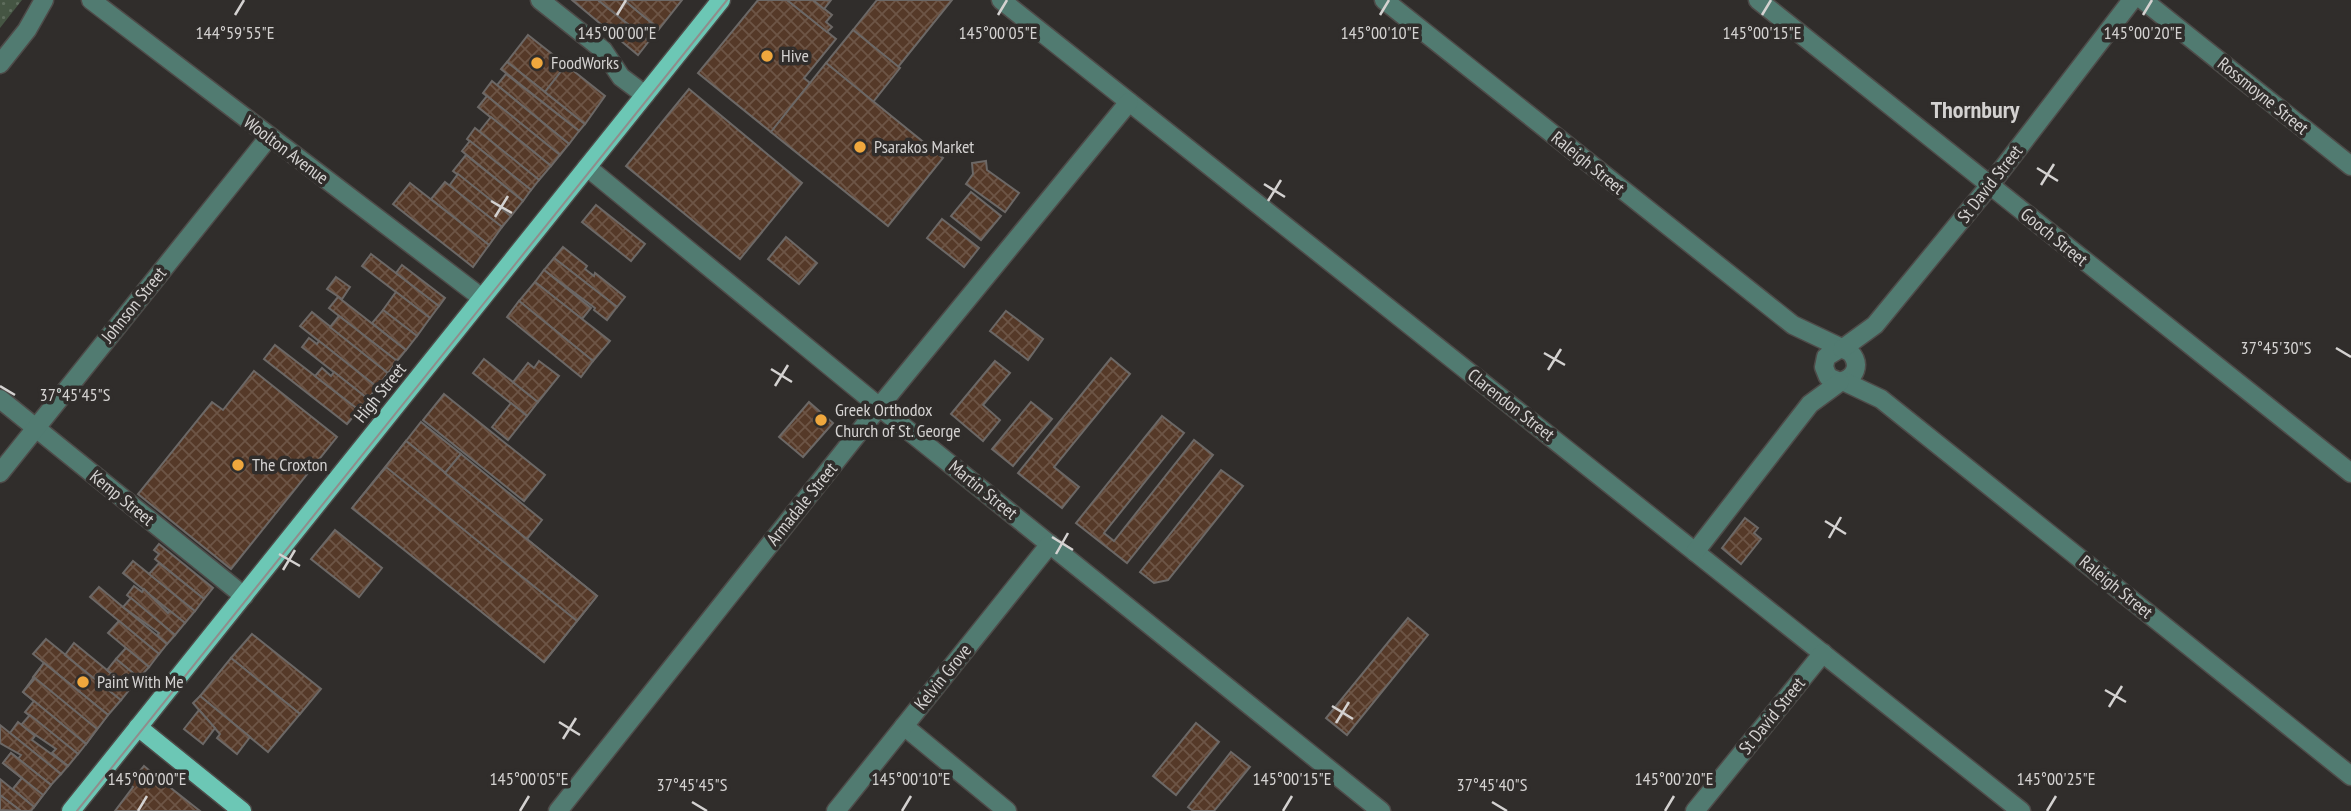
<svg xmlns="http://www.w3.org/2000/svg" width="2351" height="811" font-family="'PT Sans Narrow',sans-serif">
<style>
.park{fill:url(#park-dots)}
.building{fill:url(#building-cross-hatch);stroke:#6c6866;stroke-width:2}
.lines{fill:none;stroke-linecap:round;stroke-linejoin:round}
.minor-casing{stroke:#4e4b49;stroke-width:21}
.major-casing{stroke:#4e4b49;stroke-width:21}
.minor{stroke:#517b71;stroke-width:18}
.major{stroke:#6cc7b5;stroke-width:18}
.tram{stroke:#908d8c;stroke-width:2}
.ticks{fill:none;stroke:#d4d2d1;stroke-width:2.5}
.poi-dot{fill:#efa73d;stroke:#302d2b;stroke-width:2.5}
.labels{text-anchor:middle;stroke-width:7;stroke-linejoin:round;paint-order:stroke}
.poi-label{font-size:18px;fill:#d4d2d1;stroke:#302d2b;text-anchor:start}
.street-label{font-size:18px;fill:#d4d2d1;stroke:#302d2b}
.district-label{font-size:24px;font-weight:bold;fill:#d4d2d1;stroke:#302d2b}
.ticks-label{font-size:18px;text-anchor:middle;fill:#d4d2d1;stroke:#302d2b;stroke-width:7;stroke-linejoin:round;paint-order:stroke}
</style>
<defs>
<pattern id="park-dots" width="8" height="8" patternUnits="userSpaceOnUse" patternTransform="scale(1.75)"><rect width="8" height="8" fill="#455543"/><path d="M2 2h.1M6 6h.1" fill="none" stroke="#5f6d5d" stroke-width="1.8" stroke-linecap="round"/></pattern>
<pattern id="building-cross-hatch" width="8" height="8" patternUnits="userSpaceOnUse" patternTransform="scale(1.75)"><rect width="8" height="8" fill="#553928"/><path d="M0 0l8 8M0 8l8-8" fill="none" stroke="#6d5546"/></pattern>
</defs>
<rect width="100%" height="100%" fill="#302d2b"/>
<path class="park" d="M 0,0 L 22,0 L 0,28 Z"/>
<g class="building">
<path d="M 572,0 L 598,0 L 649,41 L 638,55 Z"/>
<path d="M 598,0 L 624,0 L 659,29 L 649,41 Z"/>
<path d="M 624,0 L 682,0 L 659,29 Z"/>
<path d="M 758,0 L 787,0 L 836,39 L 804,78 L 810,83 L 771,132 L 698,73 Z"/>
<path d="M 787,0 L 813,0 L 832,15 L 826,22 L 832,27 L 827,32 Z"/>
<path d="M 813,0 L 831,0 L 824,9 Z"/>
<path d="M 877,0 L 952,0 L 898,67 L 853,30 Z"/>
<path d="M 853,30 L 900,68 L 873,102 L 826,63 Z"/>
<path d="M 528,35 L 566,65 L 545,92 L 507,62 Z"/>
<path d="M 507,62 L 585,124 L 579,131 L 501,69 Z"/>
<path d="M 826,63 L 943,158 L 888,226 L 771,132 Z"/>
<path d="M 566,65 L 605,96 L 585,124 L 545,92 Z"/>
<path d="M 506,74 L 579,131 L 569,144 L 497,85 Z"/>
<path d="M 492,81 L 569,144 L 560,155 L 483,93 Z"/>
<path d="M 689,89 L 802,183 L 740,259 L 626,166 Z"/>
<path d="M 487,96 L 560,155 L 551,166 L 478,107 Z"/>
<path d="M 491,117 L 551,166 L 539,180 L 479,132 Z"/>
<path d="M 475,128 L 539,180 L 531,190 L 467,139 Z"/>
<path d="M 470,141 L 531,190 L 523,201 L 462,151 Z"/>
<path d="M 466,155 L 523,201 L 511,216 L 453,171 Z"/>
<path d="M 986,161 L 987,170 L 1019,193 L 1005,212 L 966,184 L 973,174 L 972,163 Z"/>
<path d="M 458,174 L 511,216 L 502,227 L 449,186 Z"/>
<path d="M 445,182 L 502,227 L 489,245 L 431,199 Z"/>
<path d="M 410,183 L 489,245 L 473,267 L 393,204 Z"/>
<path d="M 971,192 L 1001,216 L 981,240 L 951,216 Z"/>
<path d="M 596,205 L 645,244 L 631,261 L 582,222 Z"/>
<path d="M 942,219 L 979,248 L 964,267 L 927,238 Z"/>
<path d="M 786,237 L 817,263 L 799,284 L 768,259 Z"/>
<path d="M 563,247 L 587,266 L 585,269 L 594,276 L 595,273 L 625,297 L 617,307 L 554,258 Z"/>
<path d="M 371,254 L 439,306 L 430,318 L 362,266 Z"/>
<path d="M 554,258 L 617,307 L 607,320 L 594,310 L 595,308 L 544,270 Z"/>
<path d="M 402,265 L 445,298 L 439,306 L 396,273 Z"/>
<path d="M 544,270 L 591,308 L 582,319 L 535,282 Z"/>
<path d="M 336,277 L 350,287 L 342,299 L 327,289 Z"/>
<path d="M 535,282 L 610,341 L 593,361 L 519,301 Z"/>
<path d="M 396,292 L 430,318 L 417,336 L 383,310 Z"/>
<path d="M 338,297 L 406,350 L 397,361 L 329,308 Z"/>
<path d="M 519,301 L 593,361 L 581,377 L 507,317 Z"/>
<path d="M 383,310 L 417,336 L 406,350 L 372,323 Z"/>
<path d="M 1006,311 L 1043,339 L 1028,360 L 990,331 Z"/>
<path d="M 312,312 L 388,373 L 377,387 L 300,326 Z"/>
<path d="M 339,316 L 397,361 L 388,373 L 330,327 Z"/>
<path d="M 309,338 L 317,344 L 319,341 L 377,387 L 368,399 L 302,347 Z"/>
<path d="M 275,345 L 359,410 L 347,424 L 264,359 Z"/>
<path d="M 1111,358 L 1130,374 L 1054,467 L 1079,487 L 1062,508 L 1018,473 Z"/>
<path d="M 484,359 L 538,402 L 527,416 L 473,373 Z"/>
<path d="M 539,361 L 559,376 L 538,402 L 513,382 L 528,363 L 534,368 Z"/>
<path d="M 995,361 L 1010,373 L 983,405 L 1000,420 L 983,441 L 951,414 Z"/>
<path d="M 322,368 L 331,376 L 334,372 L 368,399 L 359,410 L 315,376 Z"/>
<path d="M 254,371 L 337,437 L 231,569 L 138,494 L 212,402 L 223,410 Z"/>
<path d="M 444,394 L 545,475 L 524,501 L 423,420 Z"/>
<path d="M 809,402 L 833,423 L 803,457 L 779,437 Z"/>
<path d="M 1031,402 L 1052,419 L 1013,466 L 992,449 Z"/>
<path d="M 511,403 L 527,416 L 508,440 L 492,427 Z"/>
<path d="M 1162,416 L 1184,433 L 1104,533 L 1114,541 L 1194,440 L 1213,455 L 1127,563 L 1076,523 Z"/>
<path d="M 421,422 L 461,454 L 445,473 L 406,441 Z"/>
<path d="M 406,441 L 597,596 L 577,621 L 386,467 Z"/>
<path d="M 406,441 L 597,596 L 544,662 L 353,507 Z"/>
<path d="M 461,454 L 542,520 L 527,539 L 445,473 Z"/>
<path d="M 386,467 L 577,621 L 544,662 L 352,508 Z"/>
<path d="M 1221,470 L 1243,486 L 1168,580 L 1154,583 L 1140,572 Z"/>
<path d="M 1745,518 L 1758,528 L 1754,533 L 1761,539 L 1741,564 L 1722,548 Z"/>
<path d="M 335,530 L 382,568 L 359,597 L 311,559 Z"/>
<path d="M 159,544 L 213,588 L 204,599 L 155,559 L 159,554 L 154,550 Z"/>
<path d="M 133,561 L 195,611 L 185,623 L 123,573 Z"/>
<path d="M 159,563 L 204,599 L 195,611 L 149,574 Z"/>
<path d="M 134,586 L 142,592 L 144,589 L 168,613 L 170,611 L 185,623 L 175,635 L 127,595 Z"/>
<path d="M 99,587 L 167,644 L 159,654 L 90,597 Z"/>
<path d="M 131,598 L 175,635 L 167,644 L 157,635 L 159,633 L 123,607 Z"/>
<path d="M 1408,618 L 1428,635 L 1347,735 L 1326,718 Z"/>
<path d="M 119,621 L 159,654 L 149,667 L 108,633 Z"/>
<path d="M 252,634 L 321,689 L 300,714 L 231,658 Z"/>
<path d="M 46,639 L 121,700 L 108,715 L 33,654 Z"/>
<path d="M 74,643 L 130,689 L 121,700 L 65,655 Z"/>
<path d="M 126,648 L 149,667 L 139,678 L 116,659 Z"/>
<path d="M 231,658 L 300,714 L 268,752 L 200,696 Z"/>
<path d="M 116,659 L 139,678 L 130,689 L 107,670 Z"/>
<path d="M 44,663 L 108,715 L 97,729 L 33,677 Z"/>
<path d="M 44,663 L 108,715 L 86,744 L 23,692 Z"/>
<path d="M 35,678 L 97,729 L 86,744 L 23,692 Z"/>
<path d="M 200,696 L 250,737 L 237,754 L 217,738 L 220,734 L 193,703 Z"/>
<path d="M 34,701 L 86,744 L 78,754 L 25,712 Z"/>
<path d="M 199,710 L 215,728 L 203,744 L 184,729 Z"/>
<path d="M 30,715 L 78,754 L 68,766 L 52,753 L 56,749 L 21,725 Z"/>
<path d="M 18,722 L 35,736 L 32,740 L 68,766 L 61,774 L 10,733 Z"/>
<path d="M 1196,723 L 1219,742 L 1176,795 L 1153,776 Z"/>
<path d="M 0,725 L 61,774 L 51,785 L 18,759 L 21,755 L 0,743 Z"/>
<path d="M 1231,752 L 1250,767 L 1214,811 L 1193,811 L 1188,807 Z"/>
<path d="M 11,753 L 51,785 L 43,795 L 3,763 Z"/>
<path d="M 11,753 L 51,785 L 34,807 L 13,789 L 22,778 L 3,763 Z"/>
<path d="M 144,766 L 162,781 L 200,811 L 115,811 L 133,787 L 129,784 Z"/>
<path d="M 22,778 L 43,795 L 34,807 L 13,789 Z"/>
<path d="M 0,779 L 34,807 L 31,811 L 21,811 L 0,795 Z"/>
<path d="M 0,795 L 21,811 L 0,810 Z"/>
</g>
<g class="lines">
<defs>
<g id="minor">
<path d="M 91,0 L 482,298"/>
<path d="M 540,0 L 603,50 L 621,77 L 645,95"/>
<path d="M 1001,0 L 2021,811"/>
<path d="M 1384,0 L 1793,325 L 1850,352 C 1861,364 1856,378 1840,382 L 1828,377 L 1824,367 L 1826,357 L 1839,349"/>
<path d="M 1758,0 L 2351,473"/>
<path d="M 2143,0 L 2351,166"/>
<path d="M 0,64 L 27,30 L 44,0"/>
<path d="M 587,167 L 904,427 L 1381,811"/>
<path d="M 1842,349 L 1875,325 L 1990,185 L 2132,0"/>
<path d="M 1843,381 L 1881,399 L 2351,776"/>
<path d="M 0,399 L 244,596"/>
<path d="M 0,473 L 269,137"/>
<path d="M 1695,552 L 1810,404 L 1840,382"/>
<path d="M 904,726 L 1007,811"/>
<path d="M 558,811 L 879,407 L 1129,102"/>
<path d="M 836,811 L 1050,544"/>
<path d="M 1695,811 L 1823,653"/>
</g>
<g id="major">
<path d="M 138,727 L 242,811"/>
<path d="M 71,811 L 721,0"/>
</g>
</defs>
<use href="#minor" class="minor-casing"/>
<use href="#major" class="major-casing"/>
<use href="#minor" class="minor"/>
<use href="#major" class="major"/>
<path class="tram" d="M 77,811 L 727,0"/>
</g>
<path class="ticks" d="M 235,15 L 244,0M 617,15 L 626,0M 998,15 L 1007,0M 1380,15 L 1389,0M 1762,15 L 1771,0M 2143,15 L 2152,0M 2037,168 L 2058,181M 1264,184 L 1285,197M 2041,185 L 2054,164M 491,201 L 512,213M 1268,201 L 1281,180M 495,217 L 508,196M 2336,348 L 2351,357M 1544,353 L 1565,365M 771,369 L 792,382M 1548,370 L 1561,349M 0,386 L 15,395M 775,386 L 788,365M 1825,521 L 1846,534M 1052,537 L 1073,550M 1829,538 L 1841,517M 279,554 L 300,566M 1056,554 L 1068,533M 283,570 L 295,550M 2105,690 L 2126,702M 1332,706 L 1353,719M 2109,707 L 2122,686M 559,722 L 580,735M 1336,723 L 1349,702M 563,739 L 576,718M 692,802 L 707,811M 1492,802 L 1507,811M 138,811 L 147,796M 520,811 L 529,796M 902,811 L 911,796M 1283,811 L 1292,796M 1665,811 L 1674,796M 2047,811 L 2056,796"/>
<g class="poi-dot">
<circle cx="767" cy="56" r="7"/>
<circle cx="537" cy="63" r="7"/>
<circle cx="860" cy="147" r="7"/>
<circle cx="821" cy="420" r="7"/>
<circle cx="238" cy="465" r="7"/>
<circle cx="83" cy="682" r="7"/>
</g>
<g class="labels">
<g class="poi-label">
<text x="781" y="62">Hive</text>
<text x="551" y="69">FoodWorks</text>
<text x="874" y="153">Psarakos Market</text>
<text x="835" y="416">Greek Orthodox<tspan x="835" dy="21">Church of St. George</tspan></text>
<text x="252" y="471">The Croxton</text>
<text x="97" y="688">Paint With Me</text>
</g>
<g class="street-label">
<text transform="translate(2263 96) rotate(39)" y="6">Rossmoyne Street</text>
<text transform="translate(286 150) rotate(37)" y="6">Woolton Avenue</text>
<text transform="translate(1588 163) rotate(39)" y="6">Raleigh Street</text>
<text transform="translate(1990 184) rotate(-52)" y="6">St David Street</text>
<text transform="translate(2054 237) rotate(39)" y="6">Gooch Street</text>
<text transform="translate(134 305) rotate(-51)" y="6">Johnson Street</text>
<text transform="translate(380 393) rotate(-51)" y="6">High Street</text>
<text transform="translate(1511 405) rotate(38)" y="6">Clarendon Street</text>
<text transform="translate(983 490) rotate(39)" y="6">Martin Street</text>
<text transform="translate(122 498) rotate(39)" y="6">Kemp Street</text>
<text transform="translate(802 504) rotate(-51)" y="6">Armadale Street</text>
<text transform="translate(2116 587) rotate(39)" y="6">Raleigh Street</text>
<text transform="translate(943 677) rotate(-51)" y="6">Kelvin Grove</text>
<text transform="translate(1772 716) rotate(-51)" y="6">St David Street</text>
</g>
<g class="district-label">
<text x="1975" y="118">Thornbury</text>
</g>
</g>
<g class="ticks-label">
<text x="1380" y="39">145°00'10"E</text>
<text x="1762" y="39">145°00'15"E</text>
<text x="235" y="39">144°59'55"E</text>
<text x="617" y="39">145°00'00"E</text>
<text x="998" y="39">145°00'05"E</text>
<text x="2143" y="39">145°00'20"E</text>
<text x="2276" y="354">37°45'30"S</text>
<text x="75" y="401">37°45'45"S</text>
<text x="147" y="785">145°00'00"E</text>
<text x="529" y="785">145°00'05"E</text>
<text x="911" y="785">145°00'10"E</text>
<text x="1292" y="785">145°00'15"E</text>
<text x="1674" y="785">145°00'20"E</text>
<text x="2056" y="785">145°00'25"E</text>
<text x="692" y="791">37°45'45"S</text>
<text x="1492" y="791">37°45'40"S</text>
</g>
</svg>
